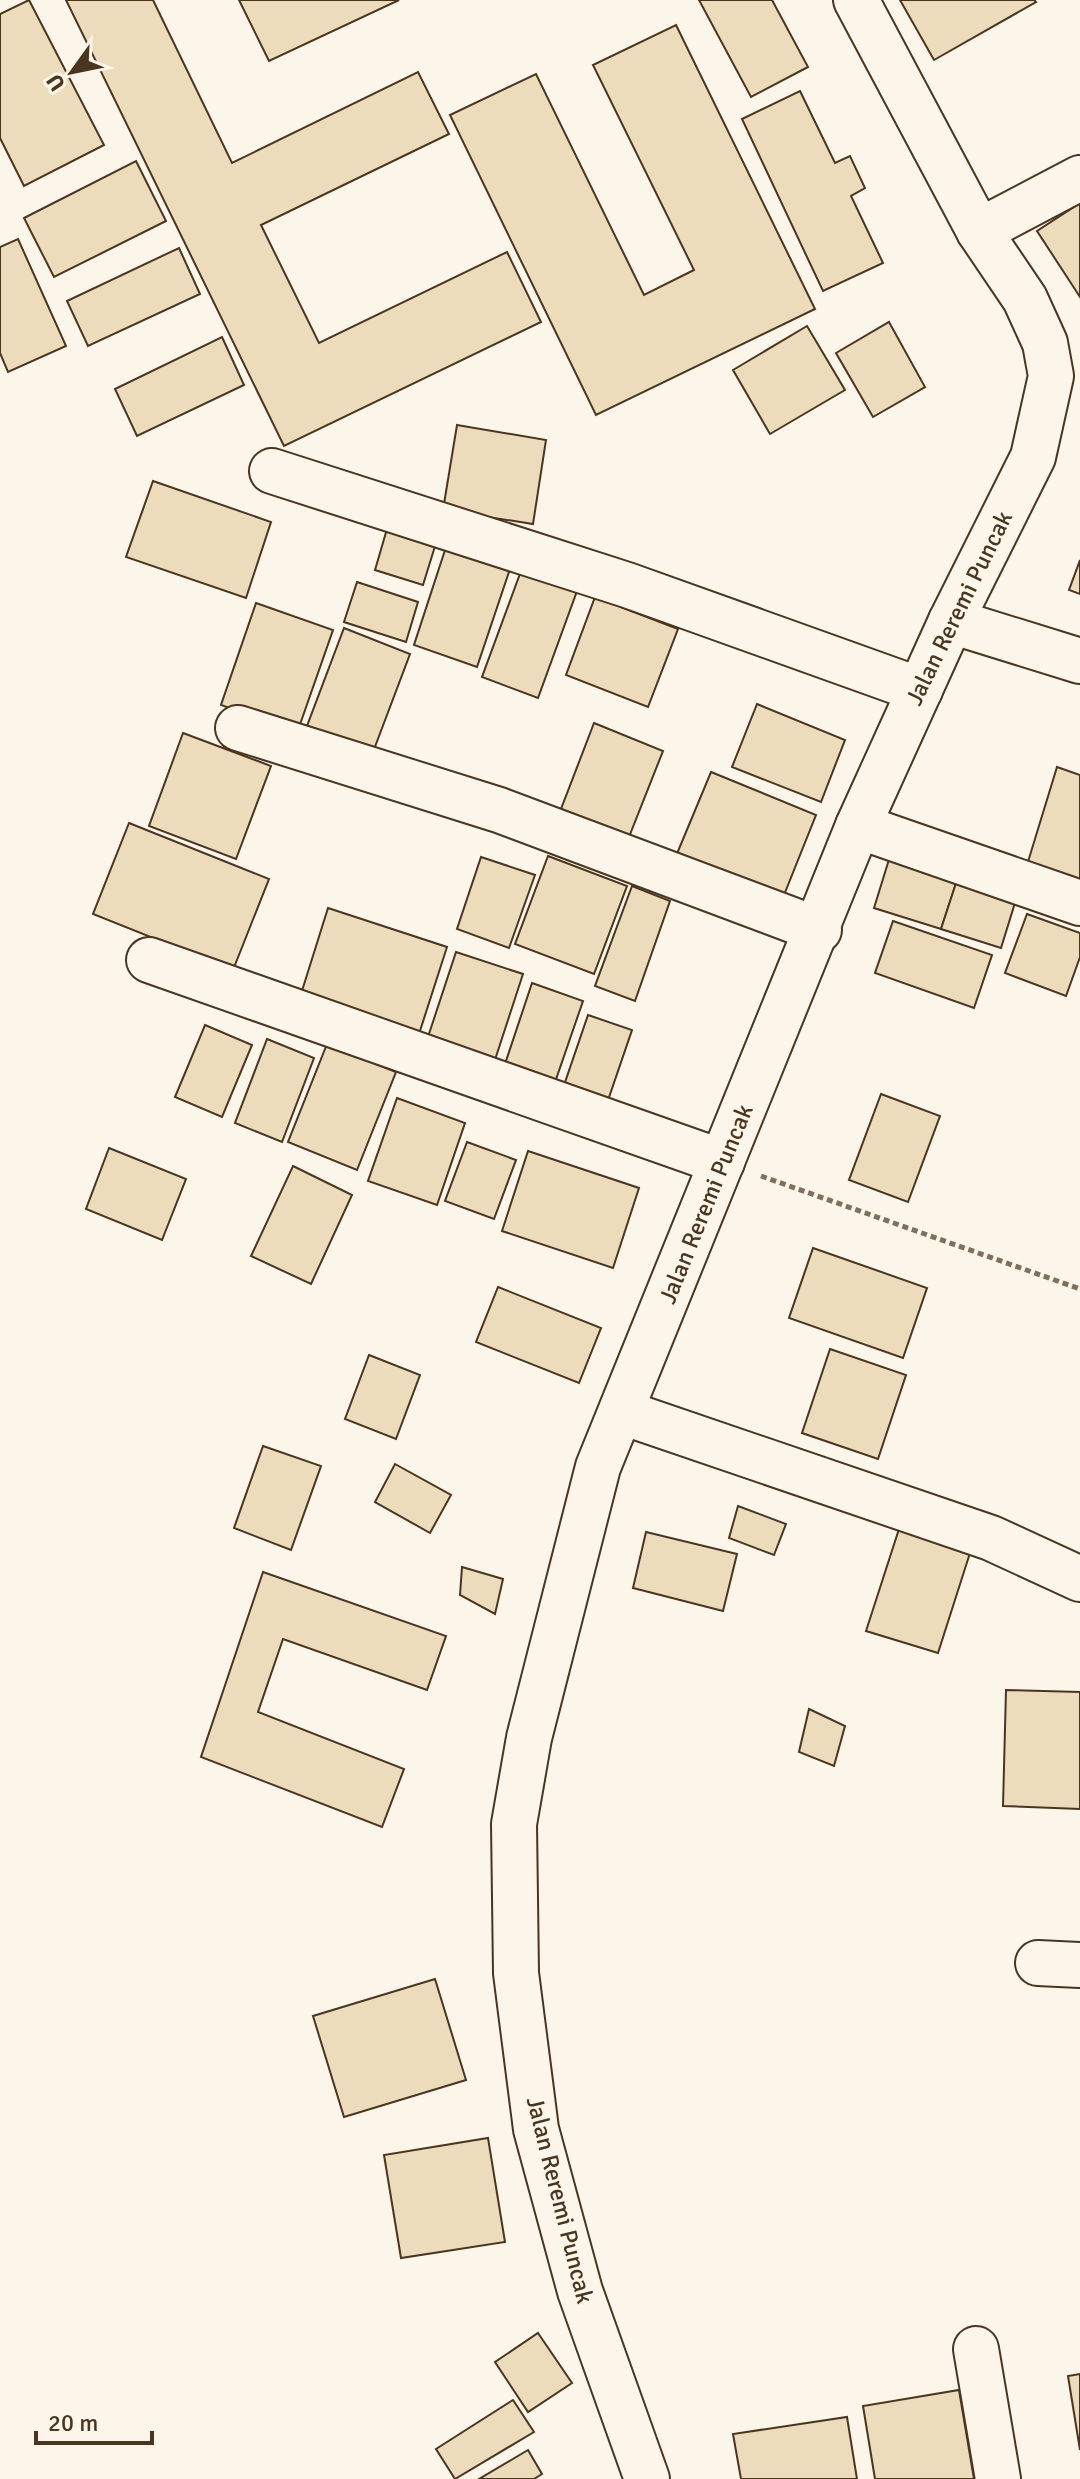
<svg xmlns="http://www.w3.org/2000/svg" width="1080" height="2479" font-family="Signika,sans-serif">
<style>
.building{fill:#ecdcbc;stroke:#4a3520;stroke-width:2}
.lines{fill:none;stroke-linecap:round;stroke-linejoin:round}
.minor-casing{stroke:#4a3520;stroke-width:48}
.path{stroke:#7f6f5c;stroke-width:5;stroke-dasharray:6 4;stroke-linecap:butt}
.minor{stroke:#fbf6e9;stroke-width:44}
.labels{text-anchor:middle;stroke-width:6;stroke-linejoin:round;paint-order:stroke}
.street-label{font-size:24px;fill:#4a3520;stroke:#fbf6e9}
</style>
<rect width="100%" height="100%" fill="#fbf6e9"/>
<g class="building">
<path d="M 29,0 L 104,145 L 24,186 L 0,138 L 0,14 Z"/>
<path d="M 66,0 L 153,0 L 232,163 L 418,72 L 449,134 L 261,225 L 319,343 L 507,252 L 541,322 L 284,446 Z"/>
<path d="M 239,0 L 399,0 L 269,61 Z"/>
<path d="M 699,0 L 772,0 L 808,67 L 751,97 Z"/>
<path d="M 900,0 L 1034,0 L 1036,2 L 934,60 Z"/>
<path d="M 676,25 L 815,309 L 596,415 L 450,115 L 536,74 L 644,295 L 694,270 L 593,65 Z"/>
<path d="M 800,91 L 835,163 L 850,156 L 865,188 L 851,196 L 883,263 L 823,291 L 742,119 Z"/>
<path d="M 136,161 L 166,221 L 54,277 L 24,218 Z"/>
<path d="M 1080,203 L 1080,297 L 1037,231 Z"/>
<path d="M 18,239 L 66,346 L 8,372 L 0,353 L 0,247 Z"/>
<path d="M 179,248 L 200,294 L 88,346 L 67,301 Z"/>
<path d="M 889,322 L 925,387 L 873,417 L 836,353 Z"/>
<path d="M 807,326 L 845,390 L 770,434 L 733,370 Z"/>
<path d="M 222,337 L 244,385 L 137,436 L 115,389 Z"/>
<path d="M 457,425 L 546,440 L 533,524 L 443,510 Z"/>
<path d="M 153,481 L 271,522 L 246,598 L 126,557 Z"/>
<path d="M 387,529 L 436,543 L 423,585 L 375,570 Z"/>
<path d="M 447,544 L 511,566 L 477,667 L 414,645 Z"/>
<path d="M 1080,560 L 1080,594 L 1069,590 Z"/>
<path d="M 521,571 L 577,591 L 538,698 L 482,677 Z"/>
<path d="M 357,582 L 418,602 L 406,642 L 344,622 Z"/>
<path d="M 595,597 L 678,629 L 648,707 L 566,675 Z"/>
<path d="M 256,603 L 333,630 L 297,733 L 221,705 Z"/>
<path d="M 344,628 L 410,654 L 373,752 L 307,726 Z"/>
<path d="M 757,704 L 845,740 L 821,802 L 732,767 Z"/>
<path d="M 594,723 L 663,751 L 629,837 L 561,809 Z"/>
<path d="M 183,733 L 271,766 L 236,859 L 149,826 Z"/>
<path d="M 1057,767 L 1080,775 L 1080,882 L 1027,865 Z"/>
<path d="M 711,772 L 816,815 L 782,900 L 676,856 Z"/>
<path d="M 129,823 L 269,879 L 233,970 L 93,914 Z"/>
<path d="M 891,853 L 959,874 L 941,929 L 874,908 Z"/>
<path d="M 548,856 L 627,886 L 594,974 L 515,944 Z"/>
<path d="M 481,857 L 535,875 L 509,948 L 457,929 Z"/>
<path d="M 959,874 L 1018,893 L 1001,948 L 941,929 Z"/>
<path d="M 632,886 L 670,901 L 635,1001 L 595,986 Z"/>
<path d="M 328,908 L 447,947 L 419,1034 L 301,994 Z"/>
<path d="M 1027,914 L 1080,933 L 1080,957 L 1066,996 L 1005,973 Z"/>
<path d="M 893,921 L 992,955 L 974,1008 L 875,973 Z"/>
<path d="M 456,952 L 523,974 L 492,1069 L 425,1046 Z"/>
<path d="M 532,983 L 583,1001 L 552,1091 L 502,1073 Z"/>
<path d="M 588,1015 L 632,1030 L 604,1112 L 560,1097 Z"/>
<path d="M 205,1025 L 252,1045 L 222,1117 L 175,1097 Z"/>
<path d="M 267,1039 L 314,1058 L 282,1142 L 235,1123 Z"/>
<path d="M 327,1044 L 396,1072 L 357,1170 L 288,1142 Z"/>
<path d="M 881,1094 L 940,1116 L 908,1202 L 849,1180 Z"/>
<path d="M 397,1098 L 465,1123 L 437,1205 L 368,1181 Z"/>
<path d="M 467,1142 L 516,1160 L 494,1219 L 445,1201 Z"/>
<path d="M 109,1148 L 186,1179 L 162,1240 L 86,1209 Z"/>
<path d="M 528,1151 L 639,1188 L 613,1268 L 502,1231 Z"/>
<path d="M 293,1166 L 352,1195 L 311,1284 L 251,1256 Z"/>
<path d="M 813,1248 L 927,1288 L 903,1358 L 789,1318 Z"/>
<path d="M 498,1287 L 601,1328 L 579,1383 L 476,1342 Z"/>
<path d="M 830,1349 L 906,1375 L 878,1459 L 802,1433 Z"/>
<path d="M 369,1355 L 420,1375 L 396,1439 L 345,1419 Z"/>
<path d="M 263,1446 L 321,1466 L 291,1550 L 234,1528 Z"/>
<path d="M 395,1464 L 451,1495 L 430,1533 L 375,1502 Z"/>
<path d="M 738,1506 L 786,1524 L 774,1555 L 729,1538 Z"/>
<path d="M 899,1529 L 970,1553 L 938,1653 L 866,1631 Z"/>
<path d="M 646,1532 L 737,1554 L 723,1611 L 633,1588 Z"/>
<path d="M 462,1567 L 503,1579 L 495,1614 L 460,1595 Z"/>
<path d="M 263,1572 L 446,1636 L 427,1690 L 283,1639 L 258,1712 L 404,1769 L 382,1827 L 201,1757 Z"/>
<path d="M 1006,1690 L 1080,1692 L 1080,1809 L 1003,1806 Z"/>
<path d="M 809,1709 L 845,1726 L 834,1766 L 799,1752 Z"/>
<path d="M 435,1979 L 466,2080 L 344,2117 L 313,2016 Z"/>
<path d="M 488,2138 L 505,2242 L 401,2258 L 384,2155 Z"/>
<path d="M 538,2333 L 572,2383 L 528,2412 L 495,2362 Z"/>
<path d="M 1080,2374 L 1080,2450 L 1068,2376 Z"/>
<path d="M 959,2390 L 974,2479 L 875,2479 L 863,2406 Z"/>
<path d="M 513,2400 L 534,2432 L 455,2479 L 436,2449 Z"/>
<path d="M 847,2417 L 857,2479 L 741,2479 L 733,2434 Z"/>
<path d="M 528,2450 L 542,2474 L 534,2479 L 479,2479 Z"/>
</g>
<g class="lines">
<defs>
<g id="minor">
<path d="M 979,231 L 1080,178"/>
<path d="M 272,471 L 627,585 L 920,690"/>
<path d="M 951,621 L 1080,661"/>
<path d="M 238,728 L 499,810 L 819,930"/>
<path d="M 858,826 L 1080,903"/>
<path d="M 149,960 L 722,1162"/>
<path d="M 622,1412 L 991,1538 L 1080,1579"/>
<path d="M 1038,1963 L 1080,1965"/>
<path d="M 976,2349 L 998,2479"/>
<path d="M 647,2479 L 580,2291 L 536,2129 L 516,1973 L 514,1824 L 529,1738 L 598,1467 L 858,826 L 951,621 L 1033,457 L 1051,376 L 1045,343 L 1025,299 L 979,231 L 856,0"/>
</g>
</defs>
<use href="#minor" class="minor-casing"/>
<path class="path" d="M 761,1176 L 1080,1289"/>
<use href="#minor" class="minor"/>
</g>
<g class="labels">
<g class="street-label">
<text transform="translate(959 608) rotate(-64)" y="8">Jalan Reremi Puncak</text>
<text transform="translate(706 1204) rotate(-68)" y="8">Jalan Reremi Puncak</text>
<text transform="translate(560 2200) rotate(76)" y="8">Jalan Reremi Puncak</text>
</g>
</g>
<g transform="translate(72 72) rotate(237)" stroke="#fbf6e9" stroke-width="6" paint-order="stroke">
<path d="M0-6L14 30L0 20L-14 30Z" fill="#4a3520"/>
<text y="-12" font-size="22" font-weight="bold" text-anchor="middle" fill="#4a3520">U</text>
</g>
<path d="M36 2431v12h116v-12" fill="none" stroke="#4a3520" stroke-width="4"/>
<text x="48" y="2431" font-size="24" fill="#4a3520" stroke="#fbf6e9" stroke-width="6" paint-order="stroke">20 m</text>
</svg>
